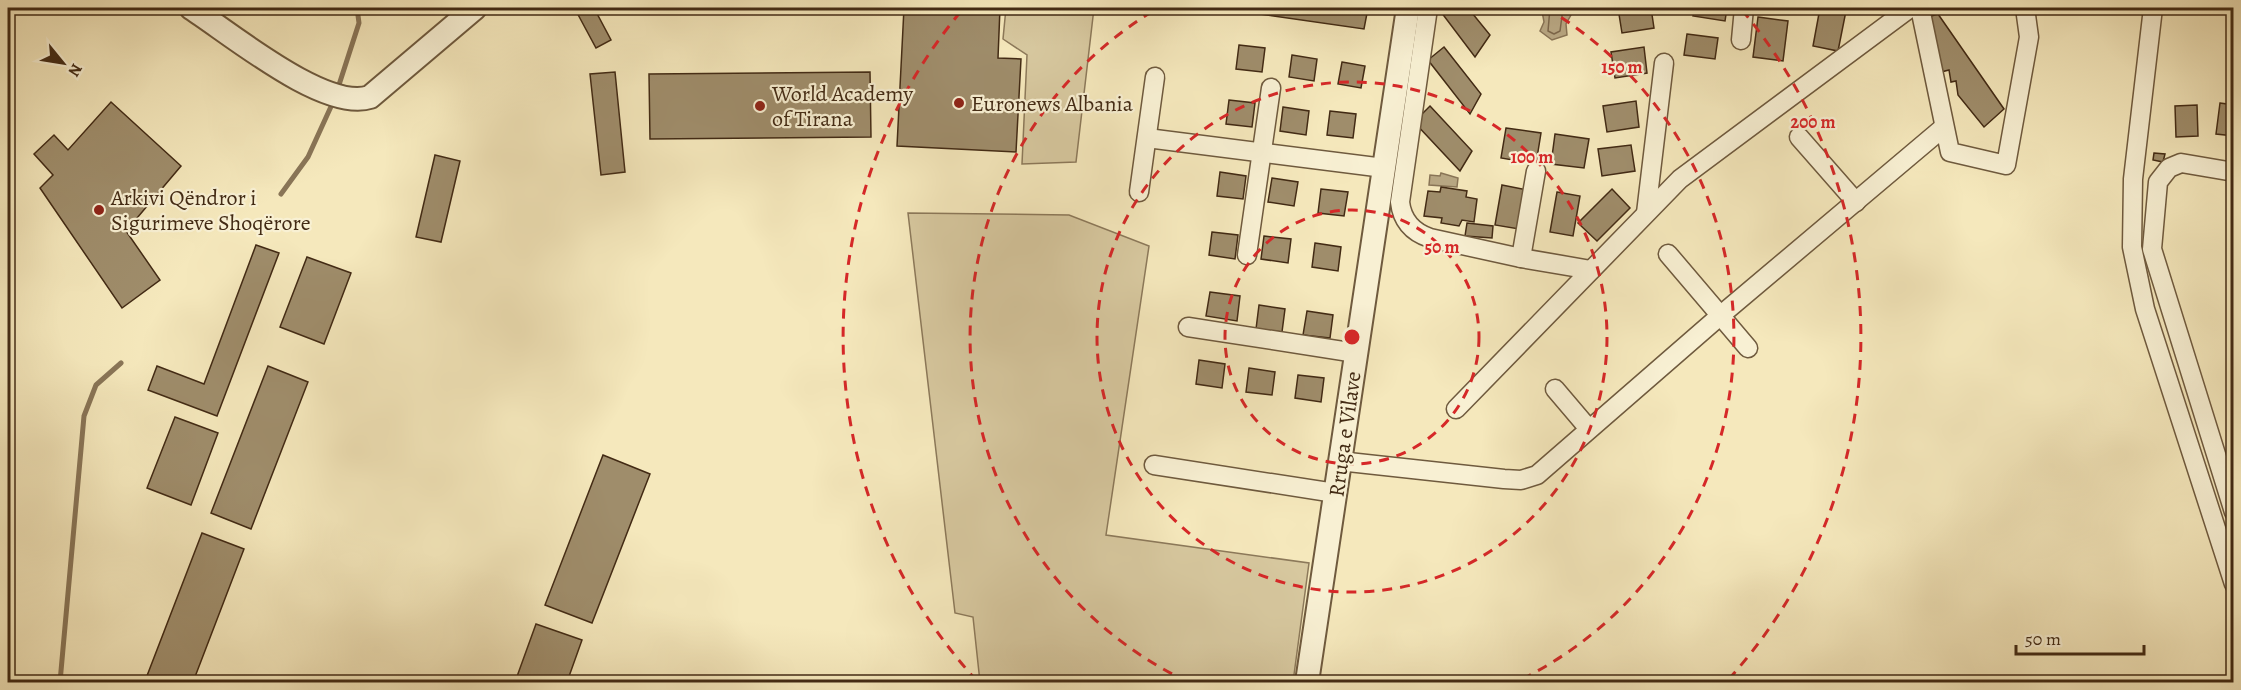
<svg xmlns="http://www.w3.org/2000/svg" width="2241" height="690" font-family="Alegreya,serif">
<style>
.green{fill:#d7c89f;stroke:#8c795a;stroke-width:1.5}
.water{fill:#b8a783;stroke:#897557;stroke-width:1.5}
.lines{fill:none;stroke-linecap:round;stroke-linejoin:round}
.shore{stroke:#7d684c;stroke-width:1.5}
.stream{stroke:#897557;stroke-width:5}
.building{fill:#9f8d6b;stroke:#422a14;stroke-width:1.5}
.minor-casing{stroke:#6f5a3e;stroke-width:21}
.tertiary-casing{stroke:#6f5a3e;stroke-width:26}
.minor{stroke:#f8f0d3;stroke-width:18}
.tertiary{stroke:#f8f0d3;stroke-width:22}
.ring{fill:none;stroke:#d62828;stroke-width:3;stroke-dasharray:10 8}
.poi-dot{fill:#8f2418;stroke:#f8f0d3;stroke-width:2}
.labels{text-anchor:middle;stroke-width:4.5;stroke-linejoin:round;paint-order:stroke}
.poi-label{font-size:22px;fill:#422a14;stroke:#f8f0d3;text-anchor:start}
.street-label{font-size:22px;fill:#422a14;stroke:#f8f0d3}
.centre{fill:#d62828;stroke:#f8f0d3;stroke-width:3}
.ring-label{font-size:18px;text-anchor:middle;font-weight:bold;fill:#d62828;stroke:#f8f0d3;stroke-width:4.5;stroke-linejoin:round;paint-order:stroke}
</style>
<rect width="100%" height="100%" fill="#f5e8bc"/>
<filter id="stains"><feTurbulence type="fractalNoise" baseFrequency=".00333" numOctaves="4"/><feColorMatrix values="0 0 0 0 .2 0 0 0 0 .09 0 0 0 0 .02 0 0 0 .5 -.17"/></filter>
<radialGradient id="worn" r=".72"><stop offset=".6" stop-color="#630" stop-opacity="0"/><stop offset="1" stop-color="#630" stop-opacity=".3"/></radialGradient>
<g class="green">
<path d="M 1006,8 L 1094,8 L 1076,162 L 1022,164 L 1027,55 L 1003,39 Z"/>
<path d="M 908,213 L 1069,215 L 1149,246 L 1106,535 L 1309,563 L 1293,682 L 1186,682 L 1181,677 L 1176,682 L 980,682 L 973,617 L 955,613 Z"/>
</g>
<g class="water">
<path d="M 1547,8 L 1563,8 L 1571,15 L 1566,24 L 1567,35 L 1552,40 L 1540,31 L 1544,22 L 1542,11 Z"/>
<path d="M 1441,173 L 1458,178 L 1457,187 L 1429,185 L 1430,175 L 1440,176 Z"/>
</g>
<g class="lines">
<path class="shore" d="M 1550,8 L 1548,31 L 1554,34 L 1560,31 L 1562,16 L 1560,8"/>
<g class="stream">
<path d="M 337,91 L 359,23 L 357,8"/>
<path d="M 281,194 L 308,157 L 334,100"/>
<path d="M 60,682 L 84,416 L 96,385 L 121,363"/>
</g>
</g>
<g class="building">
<path d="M 578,8 L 594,8 L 611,40 L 596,48 L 575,9 Z"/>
<path d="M 904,8 L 1000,8 L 998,58 L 1021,59 L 1016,152 L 897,146 Z"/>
<path d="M 1218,8 L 1368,8 L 1364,29 Z"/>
<path d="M 1438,8 L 1468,8 L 1490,35 L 1475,57 Z"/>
<path d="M 1618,8 L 1651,8 L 1654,28 L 1622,33 Z"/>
<path d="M 1695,8 L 1727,8 L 1725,21 L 1693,16 Z"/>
<path d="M 1820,8 L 1846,11 L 1838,51 L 1813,46 Z"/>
<path d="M 1938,14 L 2004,109 L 1984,127 L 1958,95 L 1956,81 L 1951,82 L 1949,70 L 1941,72 L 1928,17 Z"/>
<path d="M 1758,17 L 1788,21 L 1783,61 L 1753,57 Z"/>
<path d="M 1687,34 L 1718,38 L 1715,59 L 1684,55 Z"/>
<path d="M 1239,45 L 1265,48 L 1262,72 L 1236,69 Z"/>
<path d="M 1444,47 L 1481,94 L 1470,114 L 1428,60 Z"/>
<path d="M 1644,47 L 1647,73 L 1615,78 L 1611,52 Z"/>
<path d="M 1292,55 L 1317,59 L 1314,81 L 1289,77 Z"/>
<path d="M 1342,62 L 1365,66 L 1361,88 L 1338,84 Z"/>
<path d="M 615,72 L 625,172 L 601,175 L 590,74 Z"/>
<path d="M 870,72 L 871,137 L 650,139 L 649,74 Z"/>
<path d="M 1229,100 L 1255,103 L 1252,127 L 1226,124 Z"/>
<path d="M 1636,101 L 1639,127 L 1607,132 L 1603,106 Z"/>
<path d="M 111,102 L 181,166 L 126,231 L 160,280 L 122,308 L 40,188 L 53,175 L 34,154 L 54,135 L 68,150 Z"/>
<path d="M 2220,103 L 2234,105 L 2234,136 L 2216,134 Z"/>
<path d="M 2197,105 L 2198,136 L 2176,137 L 2175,106 Z"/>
<path d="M 1430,106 L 1472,151 L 1460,171 L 1414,122 Z"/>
<path d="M 1283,107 L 1309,111 L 1306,135 L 1280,131 Z"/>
<path d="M 1330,111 L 1356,114 L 1353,138 L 1327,135 Z"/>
<path d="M 1506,128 L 1541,133 L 1536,164 L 1501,158 Z"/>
<path d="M 1555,134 L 1589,139 L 1584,168 L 1551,164 Z"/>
<path d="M 1631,145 L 1635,171 L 1602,176 L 1598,149 Z"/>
<path d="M 2154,153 L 2165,154 L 2163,162 L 2153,160 Z"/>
<path d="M 435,155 L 460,161 L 441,242 L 416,237 Z"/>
<path d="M 1220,172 L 1246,176 L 1243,199 L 1217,196 Z"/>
<path d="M 1272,178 L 1298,182 L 1294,206 L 1268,202 Z"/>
<path d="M 1502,185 L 1527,190 L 1519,229 L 1495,225 Z"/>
<path d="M 1441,187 L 1467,191 L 1466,197 L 1477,199 L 1474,222 L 1462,220 L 1459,226 L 1441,223 L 1442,218 L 1424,216 L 1428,191 L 1440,192 Z"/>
<path d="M 1321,189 L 1348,192 L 1344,216 L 1318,213 Z"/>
<path d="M 1612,189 L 1630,208 L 1597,241 L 1578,223 Z"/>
<path d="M 1557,192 L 1580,196 L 1573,236 L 1550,232 Z"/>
<path d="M 1467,223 L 1493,226 L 1492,238 L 1465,236 Z"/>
<path d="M 1212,232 L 1238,235 L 1235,259 L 1209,255 Z"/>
<path d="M 1264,236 L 1291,239 L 1288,263 L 1261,259 Z"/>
<path d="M 1315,243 L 1341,247 L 1338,271 L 1312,267 Z"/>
<path d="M 256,245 L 279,253 L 217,416 L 148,390 L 157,366 L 204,384 Z"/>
<path d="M 307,257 L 351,273 L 324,344 L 280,327 Z"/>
<path d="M 1210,292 L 1240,296 L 1237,321 L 1206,316 Z"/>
<path d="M 1259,305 L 1285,309 L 1282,332 L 1256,329 Z"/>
<path d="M 1307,311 L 1333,315 L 1330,338 L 1303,335 Z"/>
<path d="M 1199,360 L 1225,364 L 1222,388 L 1196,384 Z"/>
<path d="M 268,366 L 308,382 L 251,529 L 211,513 Z"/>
<path d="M 1249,368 L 1275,372 L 1272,395 L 1246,392 Z"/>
<path d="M 1298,375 L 1324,378 L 1321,402 L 1295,398 Z"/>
<path d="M 175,417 L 218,433 L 191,505 L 147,488 Z"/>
<path d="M 603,455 L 650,474 L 592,623 L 545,605 Z"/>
<path d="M 202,533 L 244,549 L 193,682 L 150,682 L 145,681 Z"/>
<path d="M 536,624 L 582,640 L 567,682 L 515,682 Z"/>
</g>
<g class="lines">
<defs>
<g id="minor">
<path d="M 1428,8 L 1400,202 C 1402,220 1412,232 1430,238 L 1521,258 L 1591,270"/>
<path d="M 1920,8 L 1950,152 L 2006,165 L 2029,37 L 2025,8"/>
<path d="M 2153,8 L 2133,179 L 2132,247 L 2145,309 L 2234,584"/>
<path d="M 1741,40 L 1744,8"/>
<path d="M 1799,137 L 1856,202"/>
<path d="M 1147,138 L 1384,168"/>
<path d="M 2234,172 L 2181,163 L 2169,168 L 2158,182 L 2152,249 L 2234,512"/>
<path d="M 1139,192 L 1155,77"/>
<path d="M 1646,213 L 1664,63"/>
<path d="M 1668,254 L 1748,348"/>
<path d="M 1247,255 L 1271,88"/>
<path d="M 1521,258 L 1536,171"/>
<path d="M 1188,327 L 1356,353"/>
<path d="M 1555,389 L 1589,429"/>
<path d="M 1456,409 L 1680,179 L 1910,8"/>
<path d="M 1339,461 L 1504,479 L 1521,480 L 1537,475 L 1721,315 L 1944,127"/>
<path d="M 1154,465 L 1335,493"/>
</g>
<g id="tertiary">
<path d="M 191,8 C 230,33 325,112 370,97 L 475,8"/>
<path d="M 1307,682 L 1408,8"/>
</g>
</defs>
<use href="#minor" class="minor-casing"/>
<use href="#tertiary" class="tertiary-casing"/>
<use href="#minor" class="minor"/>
<use href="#tertiary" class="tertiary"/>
</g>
<g class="ring">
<circle cx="1352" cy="337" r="127"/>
<circle cx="1352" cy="337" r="255"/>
<path d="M1188 682A382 382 0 0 1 1158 8M1546 8A382 382 0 0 1 1516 682"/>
<path d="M977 681A509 509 0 0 1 962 10M1742 10A509 509 0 0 1 1727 681"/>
</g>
<g class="poi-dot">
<circle cx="959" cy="103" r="6"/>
<circle cx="760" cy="106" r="6"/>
<circle cx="99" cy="210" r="6"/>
</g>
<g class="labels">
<g class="poi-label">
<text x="772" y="101">World Academy<tspan x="772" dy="25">of Tirana</tspan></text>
<text x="971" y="111">Euronews Albania</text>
<text x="111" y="205">Arkivi Qëndror i<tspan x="111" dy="25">Sigurimeve Shoqërore</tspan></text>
</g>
<g class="street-label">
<text transform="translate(1344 434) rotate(-82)" y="8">Rruga e Vilave</text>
</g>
</g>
<circle cx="1352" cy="337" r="9" class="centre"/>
<g class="ring-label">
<text x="1622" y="73">150 m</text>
<text x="1813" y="128">200 m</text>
<text x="1532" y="163">100 m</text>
<text x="1442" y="253">50 m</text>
</g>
<rect width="2241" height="690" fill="none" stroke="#f5e8bc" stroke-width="30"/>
<rect x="9" y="9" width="2223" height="672" fill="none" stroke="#422a14" stroke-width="3"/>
<rect x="15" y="15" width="2211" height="660" fill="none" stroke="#422a14" stroke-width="1.5"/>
<g transform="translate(63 63) rotate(120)" stroke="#f8f0d3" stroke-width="4.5" paint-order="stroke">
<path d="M0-4.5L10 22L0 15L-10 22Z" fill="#422a14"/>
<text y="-9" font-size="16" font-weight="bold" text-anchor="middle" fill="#422a14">N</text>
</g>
<path d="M2016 645v9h128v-9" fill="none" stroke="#422a14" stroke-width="3"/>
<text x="2025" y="645" font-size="18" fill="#422a14" stroke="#f8f0d3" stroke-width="4.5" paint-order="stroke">50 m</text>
<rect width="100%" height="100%" filter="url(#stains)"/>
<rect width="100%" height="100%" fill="url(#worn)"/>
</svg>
